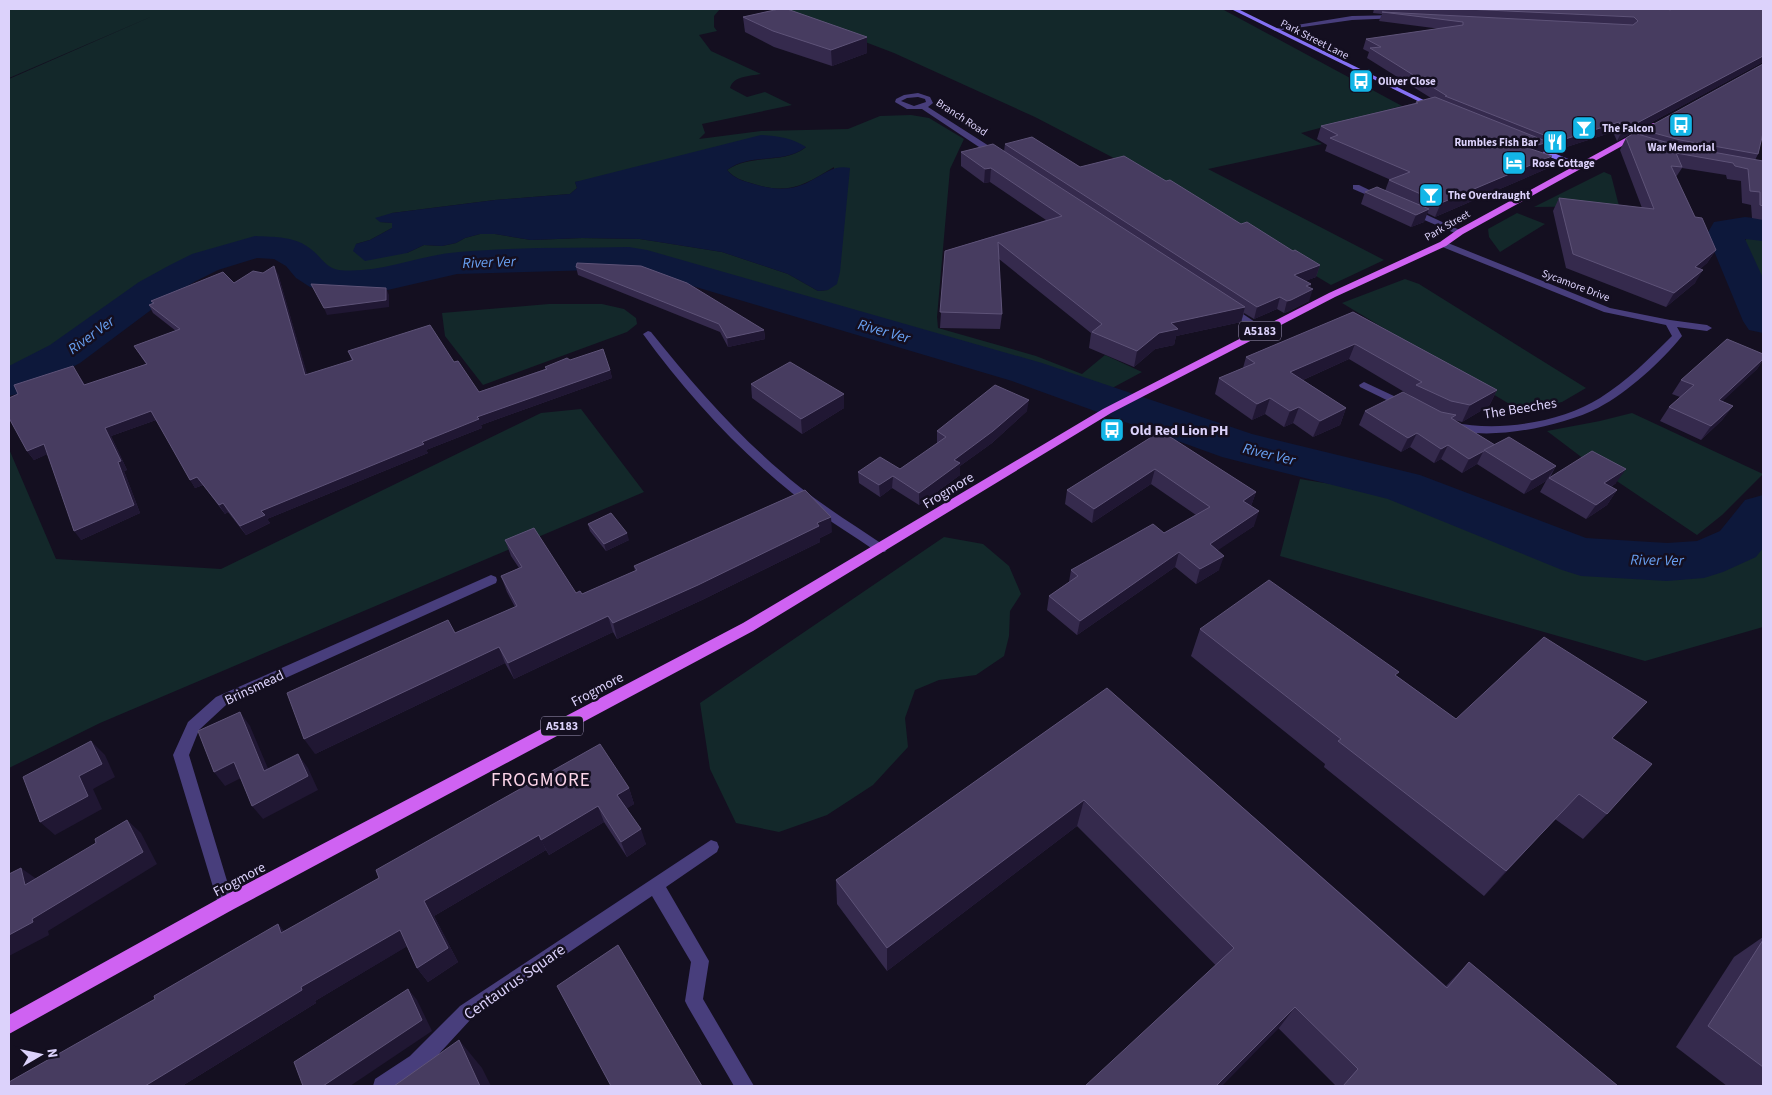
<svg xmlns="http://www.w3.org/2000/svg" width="1772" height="1095" font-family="'Source Sans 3',sans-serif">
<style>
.green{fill:#13282a;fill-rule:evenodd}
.water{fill:#0d183b}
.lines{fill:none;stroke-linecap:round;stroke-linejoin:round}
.river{fill:#0d183b;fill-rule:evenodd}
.street{fill:#483e7c;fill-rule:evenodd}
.secondary{fill:#8571f4;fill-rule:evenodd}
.primary{fill:#cf62f2;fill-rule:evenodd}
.wall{fill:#352a4d}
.shaded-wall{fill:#201733}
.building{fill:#473c60;stroke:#5e5378}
.labels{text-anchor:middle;stroke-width:5;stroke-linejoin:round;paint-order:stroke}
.far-street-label{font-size:11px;fill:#dcd2fb;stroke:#140f20}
.far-poi-label{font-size:11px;font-weight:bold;fill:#dcd2fb;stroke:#140f20;text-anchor:start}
.shield{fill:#140f20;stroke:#a098b9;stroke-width:1}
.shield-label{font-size:12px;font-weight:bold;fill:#dcd2fb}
.street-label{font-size:14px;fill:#dcd2fb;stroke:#140f20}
.poi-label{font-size:14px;font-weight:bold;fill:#dcd2fb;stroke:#140f20;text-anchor:start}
.water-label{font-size:15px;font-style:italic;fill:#69a1f3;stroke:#140f20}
.near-street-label{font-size:16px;fill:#dcd2fb;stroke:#140f20}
.near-quarter-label{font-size:19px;letter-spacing:1px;fill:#fcd4e8;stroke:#140f20}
</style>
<rect width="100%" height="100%" fill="#140f20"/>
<g class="green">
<path d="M 9,9 L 720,9 L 714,16 L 714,27 L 717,31 L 699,35 L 711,51 L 761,74 C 750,76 733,76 730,88 L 747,97 L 765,92 L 792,105 L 702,124 L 705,133 L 699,139 L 761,131 L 848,129 L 880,116 L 911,115 L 929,118 L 964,139 L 950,169 L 937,317 L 938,328 L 1036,356 L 1082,374 L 1105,355 L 1142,372 L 1101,394 L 1041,372 L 931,337 L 640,254 L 444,262 L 354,279 L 335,279 L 314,269 C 312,264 310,256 307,252 C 276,215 177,270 146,289 C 122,303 101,322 78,338 C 57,353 32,364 9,376 L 9,79 L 155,15 L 9,78 ZM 806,147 C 784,165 752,153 727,170 C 734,178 743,181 754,184 C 788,195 805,185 834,167 L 828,290 L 818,291 L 788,274 L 722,252 L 640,239 L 582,238 L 531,240 L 495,234 L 480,234 L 465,238 L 456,243 L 442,246 L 424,245 L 407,253 L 356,244 L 370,240 L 392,228 L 393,223 L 380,222 L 392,213 L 495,200 L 570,194 L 577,188 L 575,182 Z"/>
<path d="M 768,9 L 1222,9 L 1402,106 L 1301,133 L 1322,144 L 1208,169 L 1384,260 L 1331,285 L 1156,180 L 1035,117 L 894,53 L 805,19 Z"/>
<path d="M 1604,172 L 1611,175 L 1619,206 L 1534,207 Z"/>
<path d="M 1517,213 L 1545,224 L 1500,252 L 1489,237 L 1488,229 Z"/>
<path d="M 1763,234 L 1763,305 L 1742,244 L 1749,236 Z"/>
<path d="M 1405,279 L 1419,284 L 1586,388 L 1562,402 L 1521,411 L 1342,303 Z"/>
<path d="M 549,304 L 602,304 L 624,309 L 636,318 L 637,324 L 627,332 L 483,385 L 445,336 L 442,313 Z"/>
<path d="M 581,409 L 644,492 L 100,723 L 9,768 L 9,449 L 56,559 L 221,569 L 541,413 Z"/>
<path d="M 1632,413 L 1763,474 L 1722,515 L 1697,535 L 1584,459 L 1547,431 L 1600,421 Z"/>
<path d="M 1300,479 C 1349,487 1397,493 1444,510 C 1524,539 1607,585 1694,574 C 1708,572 1722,570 1734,563 C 1744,556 1754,546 1763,538 L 1763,627 L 1645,661 L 1280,556 Z"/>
<path d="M 944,537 L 983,544 L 1009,566 L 1021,594 L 1010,611 L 1009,636 L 1004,656 L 976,675 L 939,680 L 915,690 L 905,718 L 908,747 L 873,785 L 827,815 L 779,832 L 736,823 L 710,769 L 700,703 Z"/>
</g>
<path class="water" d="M 761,135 C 778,136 792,138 806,147 C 783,165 751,152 727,170 C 734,179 744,181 754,184 C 776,191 794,191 814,179 C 827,172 835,165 850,168 L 840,272 L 837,284 L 828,290 L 818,291 L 788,274 L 722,252 L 640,239 L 582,238 L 531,240 L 495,234 L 480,234 L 465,238 L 456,243 L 442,246 L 424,245 L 407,253 L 365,261 L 353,251 L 356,244 L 370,240 L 392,228 L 392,223 L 380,222 L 375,218 L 392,213 L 495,200 L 570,194 L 577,188 L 575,182 Z"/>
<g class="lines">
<g class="river">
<path d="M 1745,217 L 1763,219 L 1763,241 L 1745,239 L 1763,278 L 1763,333 L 1749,330 L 1743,321 L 1707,234 L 1714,222 Z"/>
<path d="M 255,236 C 275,237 296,236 312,250 C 321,257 327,269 339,270 C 380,274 418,255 459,252 C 515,247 572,248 629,247 L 647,250 L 1042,363 L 1252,434 L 1420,475 L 1586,538 L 1667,543 L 1697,541 L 1720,531 L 1745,500 L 1763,495 L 1763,548 L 1756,557 L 1723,572 L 1704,578 L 1667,581 L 1581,576 L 1562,570 L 1388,499 L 1222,457 L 1012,381 L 642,271 L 629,269 L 457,274 L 379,292 L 339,294 L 310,287 L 296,278 L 286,266 L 274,259 L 257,258 L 218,270 L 196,281 L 167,298 L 80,363 L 25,392 L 9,396 L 9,366 L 50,345 L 139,282 L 170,265 L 192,254 Z"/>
</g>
<g class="street">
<path d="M 1397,15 L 1399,18 L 1352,20 L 1275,31 L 1272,29 L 1352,16 Z"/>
<path d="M 918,93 L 930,97 L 933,103 L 928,107 L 1000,153 L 1000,157 L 994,157 L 922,109 L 907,109 L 895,102 L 896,99 L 904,95 ZM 918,97 L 925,99 L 926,102 L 914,106 L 901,101 L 907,98 Z"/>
<path d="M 1353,185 L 1359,185 L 1386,198 L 1379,200 L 1353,189 Z"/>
<path d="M 1408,209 L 1414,209 L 1464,232 L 1457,234 L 1408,213 Z"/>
<path d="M 1443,241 L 1610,308 L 1670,320 L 1707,325 L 1712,328 L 1707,331 L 1677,327 L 1682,336 C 1661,362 1628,392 1598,408 C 1567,424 1510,436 1475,433 C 1466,432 1458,430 1449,427 L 1448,425 L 1453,422 C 1497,433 1562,422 1600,398 C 1627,381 1650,358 1672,336 L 1666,325 L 1604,312 L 1440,246 L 1439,244 Z"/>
<path d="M 1228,305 L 1231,306 L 1267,330 L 1265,332 L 1259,332 L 1225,310 L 1225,306 Z"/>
<path d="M 648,331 L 651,332 C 696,388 744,443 801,488 C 828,509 857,527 885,546 L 887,549 L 885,552 L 877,552 C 848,532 819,515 792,493 C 736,448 685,392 643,334 Z"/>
<path d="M 1364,382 L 1411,404 L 1412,406 L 1411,408 L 1403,408 L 1360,387 L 1359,385 Z"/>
<path d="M 491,575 L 496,577 L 497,580 L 496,583 L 226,705 L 199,730 L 189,755 L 234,904 L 232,910 L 226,912 L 220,910 L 173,755 L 188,722 L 216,697 Z"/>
<path d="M 711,840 L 717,842 L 719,847 L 717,852 L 666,887 L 709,961 L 703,999 L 754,1086 L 734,1086 L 688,1007 L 685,1001 L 691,962 L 652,896 L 472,1018 L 424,1070 L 399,1086 L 373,1086 L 375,1079 L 410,1056 L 460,1006 Z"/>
</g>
<g class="secondary">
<path d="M 1231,9 L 1238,9 L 1440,108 L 1434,109 Z"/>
<path d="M 1525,144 L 1531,144 L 1586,166 L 1579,168 L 1525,148 Z"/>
</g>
<path class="primary" d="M 1653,123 L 1660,125 L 1463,234 L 1446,246 L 1335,297 L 1111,413 L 753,631 L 232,910 L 9,1034 L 9,1015 L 220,898 L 743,623 L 1103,409 L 1329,293 L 1440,242 L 1457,230 Z"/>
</g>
<g class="wall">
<path d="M 1374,9 L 1667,9 L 1670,10 L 1763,9 L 1763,62 L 1617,141 L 1613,132 L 1554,151 L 1545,148 L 1543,153 L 1546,169 L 1435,217 L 1427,213 L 1424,222 L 1411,227 L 1361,204 L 1365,192 L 1385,191 L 1389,180 L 1391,180 L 1325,151 L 1327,145 L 1317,139 L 1321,126 L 1415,103 L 1416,102 L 1431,98 L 1367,58 L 1369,52 L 1363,49 L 1366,39 L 1441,29 L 1379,21 L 1382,14 L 1373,13 Z"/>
<path d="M 743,17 L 867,53 L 832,66 L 774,47 L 745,32 Z"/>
<path d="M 1643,130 L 1758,154 L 1755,160 L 1763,161 L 1763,220 L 1752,218 L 1751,205 L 1742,203 L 1741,181 L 1727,179 L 1726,175 L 1682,168 L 1676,177 L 1695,217 L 1716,250 L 1707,263 L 1700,269 L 1695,283 L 1666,307 L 1566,268 L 1553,211 L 1559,198 L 1642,208 L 1620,150 L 1626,138 L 1640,135 Z"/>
<path d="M 1005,144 L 1080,167 L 1166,181 L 1241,224 L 1320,265 L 1316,277 L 1305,281 L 1311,284 L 1310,288 L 1309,301 L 1287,312 L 1284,313 L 1277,309 L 1254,319 L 1244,313 L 1241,322 L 1176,336 L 1174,345 L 1155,349 L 1134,367 L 1089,348 L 1091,333 L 999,259 L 1002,314 L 1000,329 L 940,328 L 945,251 L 1046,220 L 990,182 L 984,183 L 961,166 L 961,152 L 1004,151 Z"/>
<path d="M 576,267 L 764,330 L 765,339 L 728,347 L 720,332 L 578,275 Z"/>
<path d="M 263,273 L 278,274 L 307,375 L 352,361 L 348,351 L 454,362 L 479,392 L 545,369 L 545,367 L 570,360 L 610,370 L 612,378 L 481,425 L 482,428 L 426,450 L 428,453 L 267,519 L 270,523 L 246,535 L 228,512 L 225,514 L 203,485 L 195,488 L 156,420 L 111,436 L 127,470 L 124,471 L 140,513 L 81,540 L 47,454 L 34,460 L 27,451 L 78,374 L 85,385 L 146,364 L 134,346 L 176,331 L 153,313 L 149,305 L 153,303 L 151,301 L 234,283 Z"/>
<path d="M 1353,312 L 1497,390 L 1489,406 L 1462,422 L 1454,420 L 1495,445 L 1556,466 L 1550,477 L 1616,483 L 1611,487 L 1617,490 L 1607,505 L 1586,519 L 1540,492 L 1546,481 L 1524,494 L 1477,464 L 1462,473 L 1441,459 L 1434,463 L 1410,447 L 1401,452 L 1359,425 L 1365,411 L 1411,396 L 1349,359 L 1303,380 L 1346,408 L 1340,425 L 1313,437 L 1293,423 L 1284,427 L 1265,414 L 1252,420 L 1215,394 L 1219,378 L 1243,368 L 1246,357 Z"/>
<path d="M 1763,354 L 1763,360 L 1757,369 L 1722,401 L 1733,406 L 1722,420 L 1701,440 L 1660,421 L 1669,407 L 1680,397 L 1672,394 L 1681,380 Z"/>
<path d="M 751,384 L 844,394 L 844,408 L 802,434 L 752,398 Z"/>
<path d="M 1027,411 L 992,443 L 960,466 L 960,475 L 919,505 L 892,488 L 880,497 L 859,483 L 858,472 L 900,469 L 937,444 L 937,431 Z"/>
<path d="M 1161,431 L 1256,492 L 1251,506 L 1254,526 L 1217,550 L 1219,570 L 1196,584 L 1175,567 L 1077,635 L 1047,610 L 1049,596 L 1069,582 L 1071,570 L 1164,533 L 1196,515 L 1151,484 L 1092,523 L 1065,504 L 1067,490 Z"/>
<path d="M 588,524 L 629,540 L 606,551 L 590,531 Z"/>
<path d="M 832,532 L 820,538 L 820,542 L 702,600 L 617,639 L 613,632 L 514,679 L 505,663 L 315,754 L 455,633 L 515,607 L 507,592 L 501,576 L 519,568 L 511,556 L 505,540 L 576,593 L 582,594 L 635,571 L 634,566 Z"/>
<path d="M 1200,629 L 1397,676 L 1456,719 L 1623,728 L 1613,738 L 1607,814 L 1583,839 L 1555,819 L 1484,896 L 1324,767 L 1325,764 L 1191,656 Z"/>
<path d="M 1107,688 L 1446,986 L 1469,962 L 1618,1086 L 1336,1086 L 1077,826 L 887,971 L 837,904 L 836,880 Z"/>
<path d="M 629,788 L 634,804 L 627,808 L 646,844 L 627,857 L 604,822 L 549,855 L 546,850 L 434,916 L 458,962 L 428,982 L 417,968 L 407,946 L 315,1001 L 316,1003 L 182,1086 L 9,1086 L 284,931 Z"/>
<path d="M 1763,937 L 1763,1086 L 1727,1086 L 1676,1047 L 1734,957 Z"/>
</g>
<g class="shaded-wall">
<path d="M 867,37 L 867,53 L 832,66 L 831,50 Z"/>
<path d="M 1763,56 L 1763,62 L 1617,141 L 1622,131 Z"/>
<path d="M 1619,122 L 1613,132 L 1554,151 L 1559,141 Z"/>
<path d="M 1548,142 L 1542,155 L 1528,148 Z"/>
<path d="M 1552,156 L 1546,169 L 1435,217 L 1441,203 Z"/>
<path d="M 991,168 L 990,182 L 984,183 L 985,169 Z"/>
<path d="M 1429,209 L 1424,222 L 1411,227 L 1416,215 Z"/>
<path d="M 1716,250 L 1707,263 L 1687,280 L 1695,267 Z"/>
<path d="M 1320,265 L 1316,277 L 1290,287 L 1294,275 Z"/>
<path d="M 274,266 L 278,274 L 310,384 L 305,375 Z"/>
<path d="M 1703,270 L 1695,283 L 1666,307 L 1674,293 Z"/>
<path d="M 1311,284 L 1308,292 L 1313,289 L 1309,301 L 1287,312 L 1284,313 L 1287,301 L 1306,286 Z"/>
<path d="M 386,288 L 389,295 L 389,307 L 327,315 L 324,308 Z"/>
<path d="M 1280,297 L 1277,309 L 1254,319 L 1257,307 Z"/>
<path d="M 1245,307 L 1241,322 L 1176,336 L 1174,345 L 1155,349 L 1134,367 L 1137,351 L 1171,323 Z"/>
<path d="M 764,330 L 765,339 L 728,347 L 727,338 Z"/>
<path d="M 1355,344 L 1349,359 L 1285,388 L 1290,372 Z"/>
<path d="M 1763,359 L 1763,360 L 1757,369 L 1709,414 L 1719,400 Z"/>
<path d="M 610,370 L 612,378 L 481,425 L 482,428 L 426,450 L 428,453 L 267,519 L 270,523 L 246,535 L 240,526 L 261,511 L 422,442 L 477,417 Z"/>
<path d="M 1497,390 L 1489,406 L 1462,422 L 1470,405 Z"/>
<path d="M 844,394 L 844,408 L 802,434 L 801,419 Z"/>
<path d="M 1270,398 L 1265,414 L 1252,420 L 1257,404 Z"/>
<path d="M 1029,400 L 1027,411 L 992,443 L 960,466 L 960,475 L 919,505 L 919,493 L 954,460 Z"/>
<path d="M 1733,406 L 1722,420 L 1701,440 L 1711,426 Z"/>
<path d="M 1299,407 L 1293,423 L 1284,427 L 1290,411 Z"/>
<path d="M 1346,408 L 1340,425 L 1313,437 L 1320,421 Z"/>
<path d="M 151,411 L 156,420 L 111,436 L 127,470 L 124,471 L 140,513 L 81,540 L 74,531 L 118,462 L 105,428 Z"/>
<path d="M 1417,433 L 1410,447 L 1401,452 L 1408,438 Z"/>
<path d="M 44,444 L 50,453 L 34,460 L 27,451 Z"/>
<path d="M 1448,445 L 1441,459 L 1434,463 L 1441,449 Z"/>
<path d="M 1484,450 L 1477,464 L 1462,473 L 1469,459 Z"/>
<path d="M 1556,466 L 1546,481 L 1524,494 L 1532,480 Z"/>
<path d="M 1155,469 L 1151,484 L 1092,523 L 1094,509 Z"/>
<path d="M 1626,469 L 1616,483 L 1595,498 L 1604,483 Z"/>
<path d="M 893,476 L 892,488 L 880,497 L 879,485 Z"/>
<path d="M 197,477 L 203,485 L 195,488 L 190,480 Z"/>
<path d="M 1617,490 L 1607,505 L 1586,519 L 1596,505 Z"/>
<path d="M 1256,492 L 1251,506 L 1243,501 Z"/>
<path d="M 223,503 L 228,512 L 225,514 L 219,505 Z"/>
<path d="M 1259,511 L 1254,526 L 1205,559 L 1210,544 Z"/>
<path d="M 831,517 L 832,532 L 820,538 L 820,542 L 702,600 L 617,639 L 613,623 Z"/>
<path d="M 627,533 L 629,540 L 606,551 L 604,544 Z"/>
<path d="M 1179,552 L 1175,567 L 1077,635 L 1080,621 Z"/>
<path d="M 1224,556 L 1219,570 L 1196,584 L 1200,569 Z"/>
<path d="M 608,616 L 613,632 L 514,679 L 508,663 Z"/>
<path d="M 499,647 L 505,663 L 315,754 L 304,739 Z"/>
<path d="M 1647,702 L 1623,728 L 1589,764 L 1612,738 Z"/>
<path d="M 240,712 L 250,726 L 275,785 L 264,771 Z"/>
<path d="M 91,741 L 105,755 L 115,777 L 93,789 L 102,809 L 55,835 L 40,822 L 79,776 Z"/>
<path d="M 298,754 L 308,768 L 318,790 L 263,819 L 252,806 Z"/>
<path d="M 234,762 L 245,776 L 225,786 L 214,772 Z"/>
<path d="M 629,788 L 634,804 L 623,811 L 617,795 Z"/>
<path d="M 1579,794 L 1555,819 L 1484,896 L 1506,871 Z"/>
<path d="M 1084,800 L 1077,826 L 887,971 L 887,948 Z"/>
<path d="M 598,806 L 604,822 L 549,855 L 541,840 Z"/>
<path d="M 127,820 L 141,833 L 157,864 L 48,931 L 49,935 L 9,956 L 9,935 L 32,919 Z"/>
<path d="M 641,829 L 646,844 L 627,857 L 621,842 Z"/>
<path d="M 539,835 L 546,850 L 434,916 L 458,962 L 428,982 L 417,968 L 424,901 Z"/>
<path d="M 21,868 L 38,880 L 25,885 Z"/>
<path d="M 278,924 L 291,939 L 281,933 Z"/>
<path d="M 400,930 L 411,944 L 315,1001 L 316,1003 L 182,1086 L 145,1086 L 301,987 Z"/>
<path d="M 408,989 L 417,1000 L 432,1031 L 350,1086 L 323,1086 Z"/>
<path d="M 1295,1007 L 1279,1028 L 1222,1086 L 1216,1086 Z"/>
<path d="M 459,1040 L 482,1068 L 491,1086 L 480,1086 Z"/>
</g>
<g class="building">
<path d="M 779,9 L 787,9 L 867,37 L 831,50 L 773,31 L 743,17 Z"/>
<path d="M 1465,9 L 1667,9 L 1670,10 L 1673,9 L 1763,9 L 1763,56 L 1622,131 L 1619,122 L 1559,141 L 1445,96 L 1447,96 L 1370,48 L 1381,47 L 1366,39 L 1463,25 L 1463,22 L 1382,12 L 1633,25 L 1638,21 L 1634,17 Z"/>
<path d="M 1763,64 L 1763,133 L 1758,154 L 1680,140 L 1643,130 Z"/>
<path d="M 1435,97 L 1548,142 L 1528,148 L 1552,156 L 1441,203 L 1389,180 L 1410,172 L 1330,138 L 1338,135 L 1321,126 L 1418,103 L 1416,102 Z"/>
<path d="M 1634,133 L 1679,146 L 1763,161 L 1763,206 L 1760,205 L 1760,192 L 1750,191 L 1748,169 L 1735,166 L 1733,163 L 1676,153 L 1682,167 L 1671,166 L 1695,217 L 1702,218 L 1716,250 L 1695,267 L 1703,270 L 1674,293 L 1573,254 L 1559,198 L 1654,209 L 1626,138 Z"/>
<path d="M 1032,137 L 1080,167 L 1124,156 L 1166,181 L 1170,180 L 1241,224 L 1247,222 L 1293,251 L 1295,250 L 1320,265 L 1294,275 L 1311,284 L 1306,286 L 1313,289 L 1291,300 L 1287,301 L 1280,297 L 1257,307 L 1005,144 Z"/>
<path d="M 993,144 L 1245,307 L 1171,323 L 1178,329 L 1159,333 L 1137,351 L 1092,332 L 1102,324 L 998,242 L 1002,314 L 940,312 L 945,251 L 1062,216 L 991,168 L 985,169 L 961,152 Z"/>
<path d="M 1377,187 L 1429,209 L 1416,215 L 1365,192 Z"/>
<path d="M 577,263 L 641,266 L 687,283 L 764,330 L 727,338 L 719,324 L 576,267 Z"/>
<path d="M 274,266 L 305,375 L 353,360 L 348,351 L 430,325 L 454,362 L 458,361 L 479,392 L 547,369 L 545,367 L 567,358 L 570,360 L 603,349 L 610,370 L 477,417 L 479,419 L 422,442 L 424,444 L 261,511 L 265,515 L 240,526 L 223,503 L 219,505 L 197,477 L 190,480 L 151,411 L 105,428 L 121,461 L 118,462 L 134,505 L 74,531 L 44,444 L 27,451 L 9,418 L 9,398 L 18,394 L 14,385 L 73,366 L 84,385 L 147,364 L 134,346 L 180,329 L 149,305 L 154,303 L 151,301 L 223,272 L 234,283 L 253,271 L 263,273 Z"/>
<path d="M 311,284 L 386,288 L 386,300 L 324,308 Z"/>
<path d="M 1353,312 L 1497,390 L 1470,405 L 1451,401 L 1416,385 L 1422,382 L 1355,344 L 1290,372 L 1346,408 L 1320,421 L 1299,407 L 1290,411 L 1270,398 L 1257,404 L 1219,378 L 1255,363 L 1246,357 Z"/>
<path d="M 1727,339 L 1763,354 L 1763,359 L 1719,400 L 1733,406 L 1711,426 L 1669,407 L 1694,385 L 1681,380 Z"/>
<path d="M 790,362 L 844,394 L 801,419 L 751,384 Z"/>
<path d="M 995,385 L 1029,400 L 993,431 L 954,460 L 960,463 L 919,493 L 893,476 L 879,485 L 858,472 L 880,457 L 900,469 L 946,437 L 937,431 Z"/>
<path d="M 1403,392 L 1441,412 L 1456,415 L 1451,418 L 1495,445 L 1469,459 L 1448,445 L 1441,449 L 1417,433 L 1408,438 L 1365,411 Z"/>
<path d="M 1161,431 L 1256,492 L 1243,501 L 1259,511 L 1210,544 L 1224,556 L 1200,569 L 1179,552 L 1080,621 L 1049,596 L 1078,576 L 1071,570 L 1153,524 L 1164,533 L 1210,507 L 1155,469 L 1094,509 L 1067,490 Z"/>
<path d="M 1509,437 L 1556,466 L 1532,480 L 1484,450 Z"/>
<path d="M 1592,451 L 1626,469 L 1604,483 L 1617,490 L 1596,505 L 1549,478 Z"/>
<path d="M 805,490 L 831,517 L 817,523 L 819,526 L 698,585 L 613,623 L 608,616 L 508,663 L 499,647 L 304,739 L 287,693 L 448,620 L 455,633 L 517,606 L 501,576 L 522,567 L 505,540 L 534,528 L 576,593 L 580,591 L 582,594 L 637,570 L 634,566 Z"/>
<path d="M 611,513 L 627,533 L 604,544 L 588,524 Z"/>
<path d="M 1269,580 L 1399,672 L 1395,675 L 1456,719 L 1544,637 L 1647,702 L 1612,738 L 1652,764 L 1607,814 L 1579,794 L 1506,871 L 1338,741 L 1341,739 L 1200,629 Z"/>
<path d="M 1107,688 L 1447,988 L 1469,962 L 1618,1086 L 1343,1086 L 1358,1069 L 1295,1007 L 1216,1086 L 1085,1086 L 1234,948 L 1084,800 L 887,948 L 836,880 Z"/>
<path d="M 240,712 L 264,771 L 298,754 L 308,776 L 252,806 L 234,762 L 214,772 L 198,731 Z"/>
<path d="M 91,741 L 102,764 L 79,776 L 88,796 L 40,822 L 23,777 Z"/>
<path d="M 600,744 L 629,788 L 617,795 L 641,829 L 621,842 L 598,806 L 541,840 L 539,835 L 424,901 L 448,948 L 417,968 L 400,930 L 301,987 L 302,990 L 145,1086 L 9,1086 L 9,1082 L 155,999 L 154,996 L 278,924 L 281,933 L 379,878 L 376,870 Z"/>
<path d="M 127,820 L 143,852 L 32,919 L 33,922 L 9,935 L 9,874 L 21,868 L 25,885 L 96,843 L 95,839 Z"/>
<path d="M 1763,940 L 1763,1067 L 1708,1026 Z"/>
<path d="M 618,945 L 702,1086 L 611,1086 L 557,986 Z"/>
<path d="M 408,989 L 422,1020 L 323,1086 L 303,1086 L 294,1062 Z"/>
<path d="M 459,1040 L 480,1086 L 394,1086 Z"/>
</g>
<defs>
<symbol id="bus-square" viewBox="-11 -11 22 22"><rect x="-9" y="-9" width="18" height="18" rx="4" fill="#13b6e7" stroke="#140f20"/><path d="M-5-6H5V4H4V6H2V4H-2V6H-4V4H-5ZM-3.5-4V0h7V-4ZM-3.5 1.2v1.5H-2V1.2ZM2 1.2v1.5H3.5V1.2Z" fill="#fff"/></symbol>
<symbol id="bar-square" viewBox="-11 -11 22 22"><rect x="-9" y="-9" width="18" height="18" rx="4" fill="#13b6e7" stroke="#140f20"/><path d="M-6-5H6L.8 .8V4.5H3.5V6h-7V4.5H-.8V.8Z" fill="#fff"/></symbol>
<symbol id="restaurant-square" viewBox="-11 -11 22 22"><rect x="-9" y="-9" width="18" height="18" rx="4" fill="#13b6e7" stroke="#140f20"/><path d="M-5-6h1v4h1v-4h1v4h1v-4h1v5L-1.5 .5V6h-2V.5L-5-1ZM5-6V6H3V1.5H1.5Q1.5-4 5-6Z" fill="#fff"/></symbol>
<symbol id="hotel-square" viewBox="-11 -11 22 22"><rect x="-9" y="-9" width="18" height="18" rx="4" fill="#13b6e7" stroke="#140f20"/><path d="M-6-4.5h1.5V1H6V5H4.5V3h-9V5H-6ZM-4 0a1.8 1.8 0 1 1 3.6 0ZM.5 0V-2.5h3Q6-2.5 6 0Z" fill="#fff"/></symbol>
</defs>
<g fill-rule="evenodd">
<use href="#bus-square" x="1347" y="67" width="28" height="28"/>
<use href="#bus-square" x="1667" y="111" width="28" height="28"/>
<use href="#bar-square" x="1570" y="114" width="28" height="28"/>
<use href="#restaurant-square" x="1541" y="128" width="28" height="28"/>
<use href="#hotel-square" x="1500" y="149" width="28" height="28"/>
<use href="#bar-square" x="1417" y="181" width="28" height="28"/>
<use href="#bus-square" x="1098" y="416" width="28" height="28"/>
</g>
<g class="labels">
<g class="far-street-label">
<text transform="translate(1315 39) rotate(27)" y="4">Park Street Lane</text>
<text transform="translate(962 117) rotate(33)" y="4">Branch Road</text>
<text transform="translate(1447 225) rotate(-30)" y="4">Park Street</text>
<text transform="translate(1576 285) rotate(21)" y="4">Sycamore Drive</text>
</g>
<g class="far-poi-label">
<text x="1378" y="85">Oliver Close</text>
<text x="1602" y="132">The Falcon</text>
<text x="1538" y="146" text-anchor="end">Rumbles Fish Bar</text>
<text x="1681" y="151" text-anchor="middle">War Memorial</text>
<text x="1532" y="167">Rose Cottage</text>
<text x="1448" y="199">The Overdraught</text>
</g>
<g class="shield">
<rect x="1239" y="321.5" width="42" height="19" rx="4"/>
<rect x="541" y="716.5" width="42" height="19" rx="4"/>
</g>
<g class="shield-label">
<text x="1260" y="335">A5183</text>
<text x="562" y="730">A5183</text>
</g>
<g class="street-label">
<text transform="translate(1520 408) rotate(-9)" y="5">The Beeches</text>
<text transform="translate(948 490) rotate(-31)" y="5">Frogmore</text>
<text transform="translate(254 687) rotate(-25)" y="5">Brinsmead</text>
<text transform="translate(597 689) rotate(-28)" y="5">Frogmore</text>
<text transform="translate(239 879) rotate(-28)" y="5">Frogmore</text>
</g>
<g class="poi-label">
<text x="1130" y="435">Old Red Lion PH</text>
</g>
<g class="water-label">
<text transform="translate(489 262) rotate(-2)" y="5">River Ver</text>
<text transform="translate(884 331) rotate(16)" y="5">River Ver</text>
<text transform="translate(91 335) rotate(-36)" y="5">River Ver</text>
<text transform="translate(1269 454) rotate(14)" y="5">River Ver</text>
<text transform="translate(1657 560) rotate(1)" y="5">River Ver</text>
</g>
<g class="near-street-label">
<text transform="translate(514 981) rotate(-35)" y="6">Centaurus Square</text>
</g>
<g class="near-quarter-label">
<text x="541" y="786">FROGMORE</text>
</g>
</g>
<rect width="1772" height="1095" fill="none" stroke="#dcd2fb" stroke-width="20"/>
<g transform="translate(40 1055) rotate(81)" stroke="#140f20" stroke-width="4" paint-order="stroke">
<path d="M0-4L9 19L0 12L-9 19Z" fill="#dcd2fb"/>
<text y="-8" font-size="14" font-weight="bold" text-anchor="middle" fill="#dcd2fb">N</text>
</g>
</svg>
